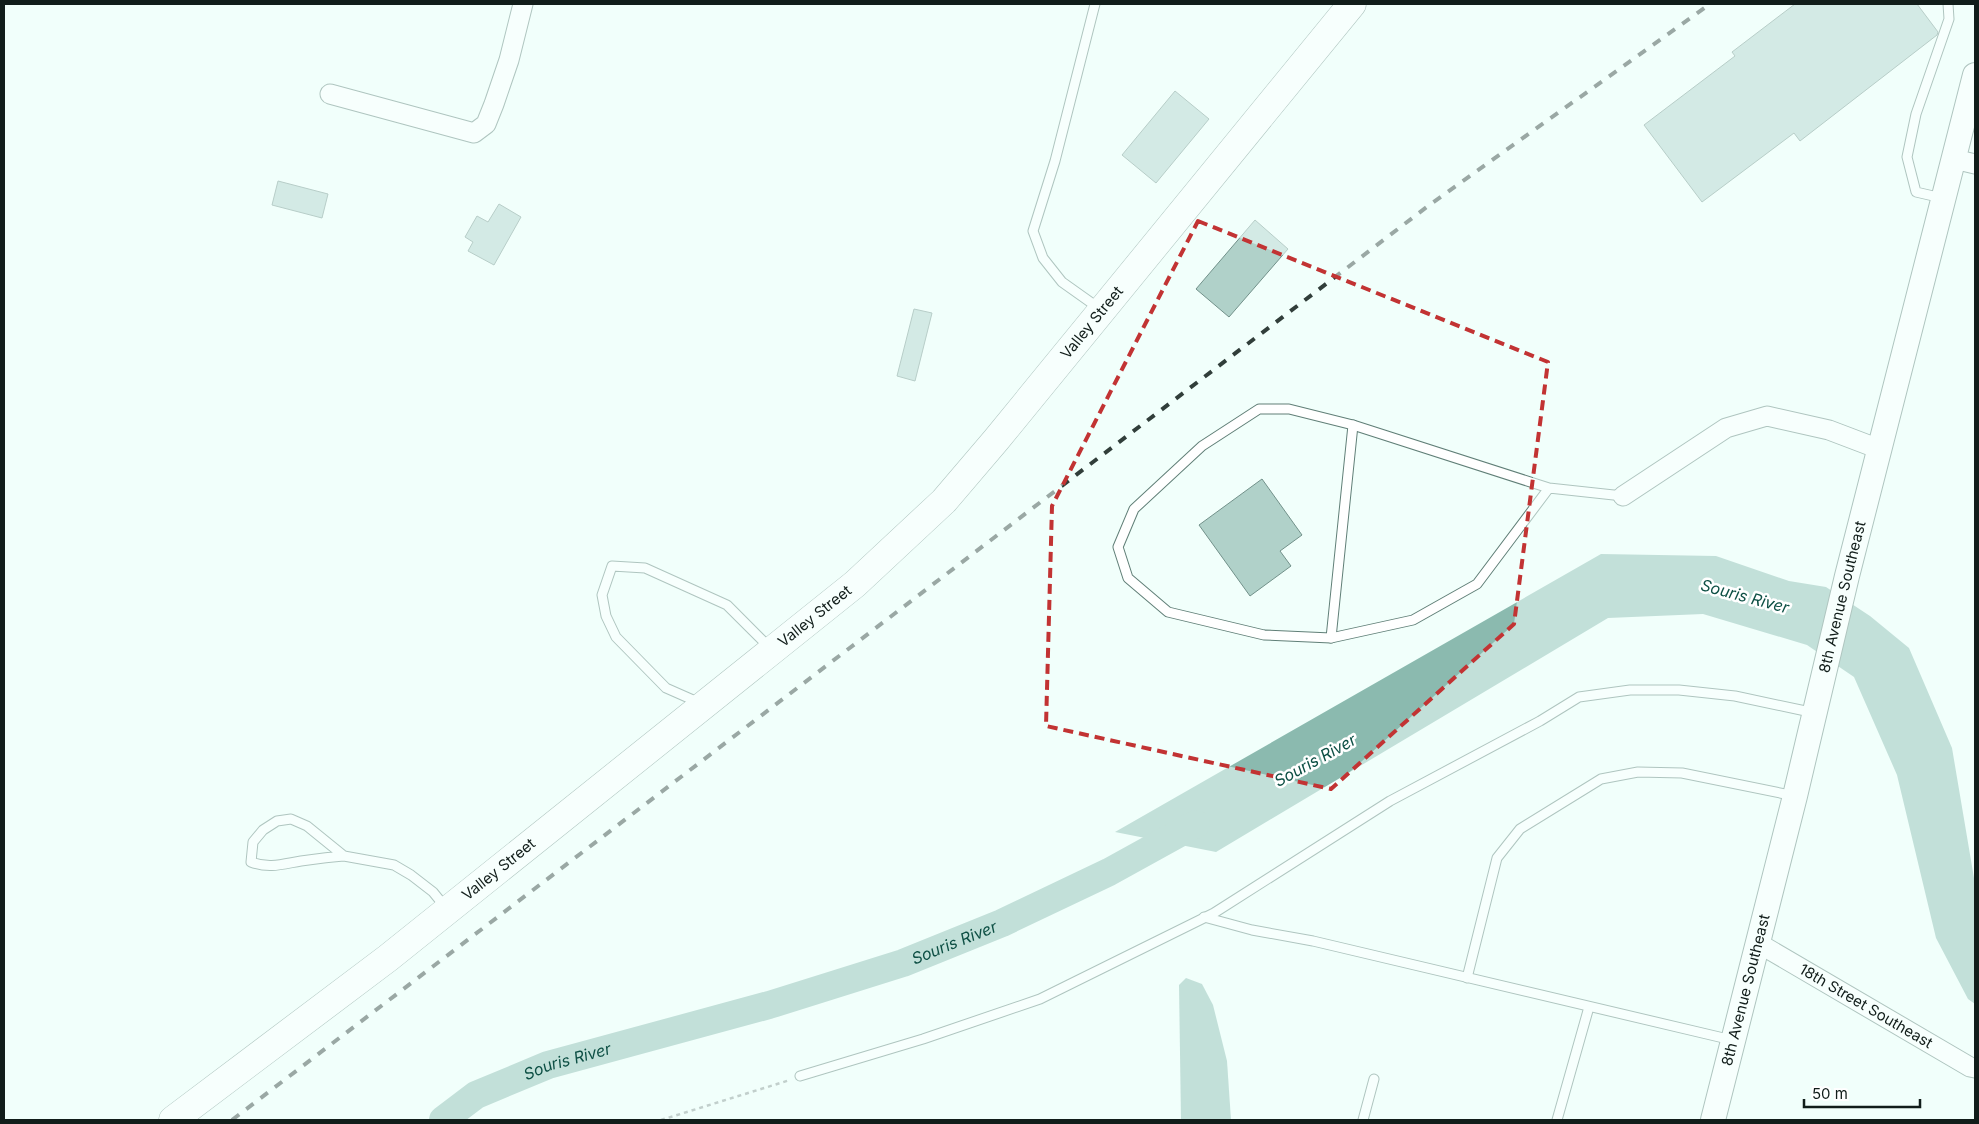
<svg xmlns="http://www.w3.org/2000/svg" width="1979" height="1124" font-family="Inter,sans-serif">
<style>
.water{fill:#8bbaaf}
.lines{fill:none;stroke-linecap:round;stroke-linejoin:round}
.river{stroke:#8bbaaf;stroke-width:28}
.building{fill:#b0d1c9;stroke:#72918a}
.service-casing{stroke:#607f77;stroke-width:11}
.minor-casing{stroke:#607f77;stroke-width:21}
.tertiary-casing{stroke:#607f77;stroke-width:26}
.primary-casing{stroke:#607f77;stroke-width:29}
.path{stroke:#899693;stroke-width:2.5;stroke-dasharray:4 4;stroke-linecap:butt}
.service{stroke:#fff;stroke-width:9}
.minor{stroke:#fff;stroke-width:19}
.tertiary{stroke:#fff;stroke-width:24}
.primary{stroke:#fff;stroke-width:28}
.rail{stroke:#313e3a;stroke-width:4;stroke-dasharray:9 9;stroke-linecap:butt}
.marked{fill:none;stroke:#c23333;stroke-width:4;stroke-dasharray:10 6;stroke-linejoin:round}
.labels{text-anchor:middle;stroke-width:5;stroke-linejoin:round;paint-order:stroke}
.street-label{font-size:15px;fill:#111d1a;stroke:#fff}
.water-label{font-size:16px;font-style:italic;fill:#0e5045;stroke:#fff}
</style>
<rect width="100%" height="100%" fill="#f1fffb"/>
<g class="water">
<path d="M 1601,554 L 1716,556 L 1789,581 L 1826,587 L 1870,616 L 1909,648 L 1952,748 L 1975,884 L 1975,1004 L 1968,999 L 1936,938 L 1897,775 L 1854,677 L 1807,645 L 1703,614 L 1608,618 L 1216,852 L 1115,832 Z"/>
<path d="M 1186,978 L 1202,984 L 1213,1005 L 1227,1061 L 1231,1120 L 1181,1120 L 1179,985 Z"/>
</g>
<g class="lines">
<path class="river" id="s1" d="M 443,1120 L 476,1095 L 548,1065 L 769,1005 L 903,963 L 1002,923 L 1109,872 L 1196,824"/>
</g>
<g class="building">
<path d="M 1795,4 L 1917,4 L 1938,32 L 1937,35 L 1800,141 L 1794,133 L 1702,202 L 1644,125 L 1735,56 L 1732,52 Z"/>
<path d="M 1175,91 L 1209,119 L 1156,183 L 1122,155 Z"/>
<path d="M 278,181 L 328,194 L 322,218 L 272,205 Z"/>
<path d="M 499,204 L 521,217 L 494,265 L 468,251 L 473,242 L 465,237 L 477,216 L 488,222 Z"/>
<path d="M 1255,220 L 1288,249 L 1229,317 L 1196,289 Z"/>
<path d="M 914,309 L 932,313 L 915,381 L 897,376 Z"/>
<path d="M 1262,479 L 1302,535 L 1280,551 L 1291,566 L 1250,596 L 1199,525 Z"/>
</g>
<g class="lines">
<defs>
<g id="service">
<path d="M 1095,4 L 1055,161 L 1033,231 L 1043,258 L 1062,282 L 1100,309"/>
<path d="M 1942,198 L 1916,192 L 1907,157 L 1916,114 L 1949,19 L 1948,4"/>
<path d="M 1549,488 L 1477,584 L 1413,620 L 1331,638 L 1264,635 L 1168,612 L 1128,578 L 1118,547 L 1134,509 L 1202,446 L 1259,409 L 1289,409 L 1353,425 L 1549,488 L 1623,496"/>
<path d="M 1331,638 L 1353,425"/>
<path d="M 700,703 L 666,688 L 616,637 L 606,616 L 602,595 L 612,566 L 645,568 L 727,605 L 770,648"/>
<path d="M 344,856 C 329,857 315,859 301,861 C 283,864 269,869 251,862 L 253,842 L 263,830 L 277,821 L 291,819 L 307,826 L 344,856 L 394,865 L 411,875 L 433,892 L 446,908"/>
<path d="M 1204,917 L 1252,930 L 1313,941 L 1732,1040"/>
<path d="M 1467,978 L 1497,858 L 1520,829 L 1601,779 L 1638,772 L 1682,773 L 1795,796"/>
<path d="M 800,1076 L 923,1039 L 1040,999 L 1214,913 L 1390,801 L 1540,721 L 1579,697 L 1630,690 L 1679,690 L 1735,696 L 1815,713"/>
<path d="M 1363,1120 L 1374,1079"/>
<path d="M 1557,1120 L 1589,1007"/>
</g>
<g id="minor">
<path d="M 330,94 L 474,133 L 486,124 L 494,104 L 509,60 L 523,4"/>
<path d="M 1954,159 L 1975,164"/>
<path d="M 1623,496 L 1726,428 L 1767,416 L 1829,430 L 1879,449"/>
<path id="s2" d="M 1758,943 L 1970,1067 L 1975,1068"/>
</g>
<g id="tertiary">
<path id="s3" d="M 1713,1120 L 1795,796 L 1847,576 L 1975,75"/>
</g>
<g id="primary">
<path id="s4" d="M 173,1120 L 388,958 L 855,584 L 944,501 L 996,440 L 1352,4"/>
</g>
</defs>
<use href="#service" class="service-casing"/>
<use href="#minor" class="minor-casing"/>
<use href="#tertiary" class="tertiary-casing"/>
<use href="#primary" class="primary-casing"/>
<path class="path" d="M 661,1120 L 790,1080"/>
<use href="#service" class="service"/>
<use href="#minor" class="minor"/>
<use href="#tertiary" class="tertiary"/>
<use href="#primary" class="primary"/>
<path class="rail" d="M 232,1120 L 1428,206 L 1710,4"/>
</g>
<path d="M0 0H1979V1124H0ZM 1198,221 L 1548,362 L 1514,624 L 1331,789 L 1046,726 L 1052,506 Z" fill="#f1fffb" fill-opacity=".55" fill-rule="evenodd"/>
<path class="marked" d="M 1198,221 L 1548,362 L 1514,624 L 1331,789 L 1046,726 L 1052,506 Z"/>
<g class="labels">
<g class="street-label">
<text dy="5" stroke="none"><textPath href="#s4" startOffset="1221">Valley Street</textPath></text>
<text dy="5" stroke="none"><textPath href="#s3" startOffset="539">8th Avenue Southeast</textPath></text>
<text dy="5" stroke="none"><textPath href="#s4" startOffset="816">Valley Street</textPath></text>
<text dy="5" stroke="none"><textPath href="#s4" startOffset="411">Valley Street</textPath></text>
<text dy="5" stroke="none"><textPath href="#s3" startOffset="134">8th Avenue Southeast</textPath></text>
<text dy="5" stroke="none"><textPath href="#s2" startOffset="125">18th Street Southeast</textPath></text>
</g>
<g class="water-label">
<text transform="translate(1745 596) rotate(15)" y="6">Souris River</text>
<text transform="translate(1315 760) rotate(-29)" y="6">Souris River</text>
<text dy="6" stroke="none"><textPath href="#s1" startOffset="544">Souris River</textPath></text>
<text dy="6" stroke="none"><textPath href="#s1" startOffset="139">Souris River</textPath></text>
</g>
</g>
<rect width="1979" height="1124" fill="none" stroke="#111d1a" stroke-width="10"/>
<path d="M1804 1099v8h116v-8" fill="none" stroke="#111d1a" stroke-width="2.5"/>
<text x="1812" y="1099" font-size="15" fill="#111d1a" stroke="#ffffff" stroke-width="4" paint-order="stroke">50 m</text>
</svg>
